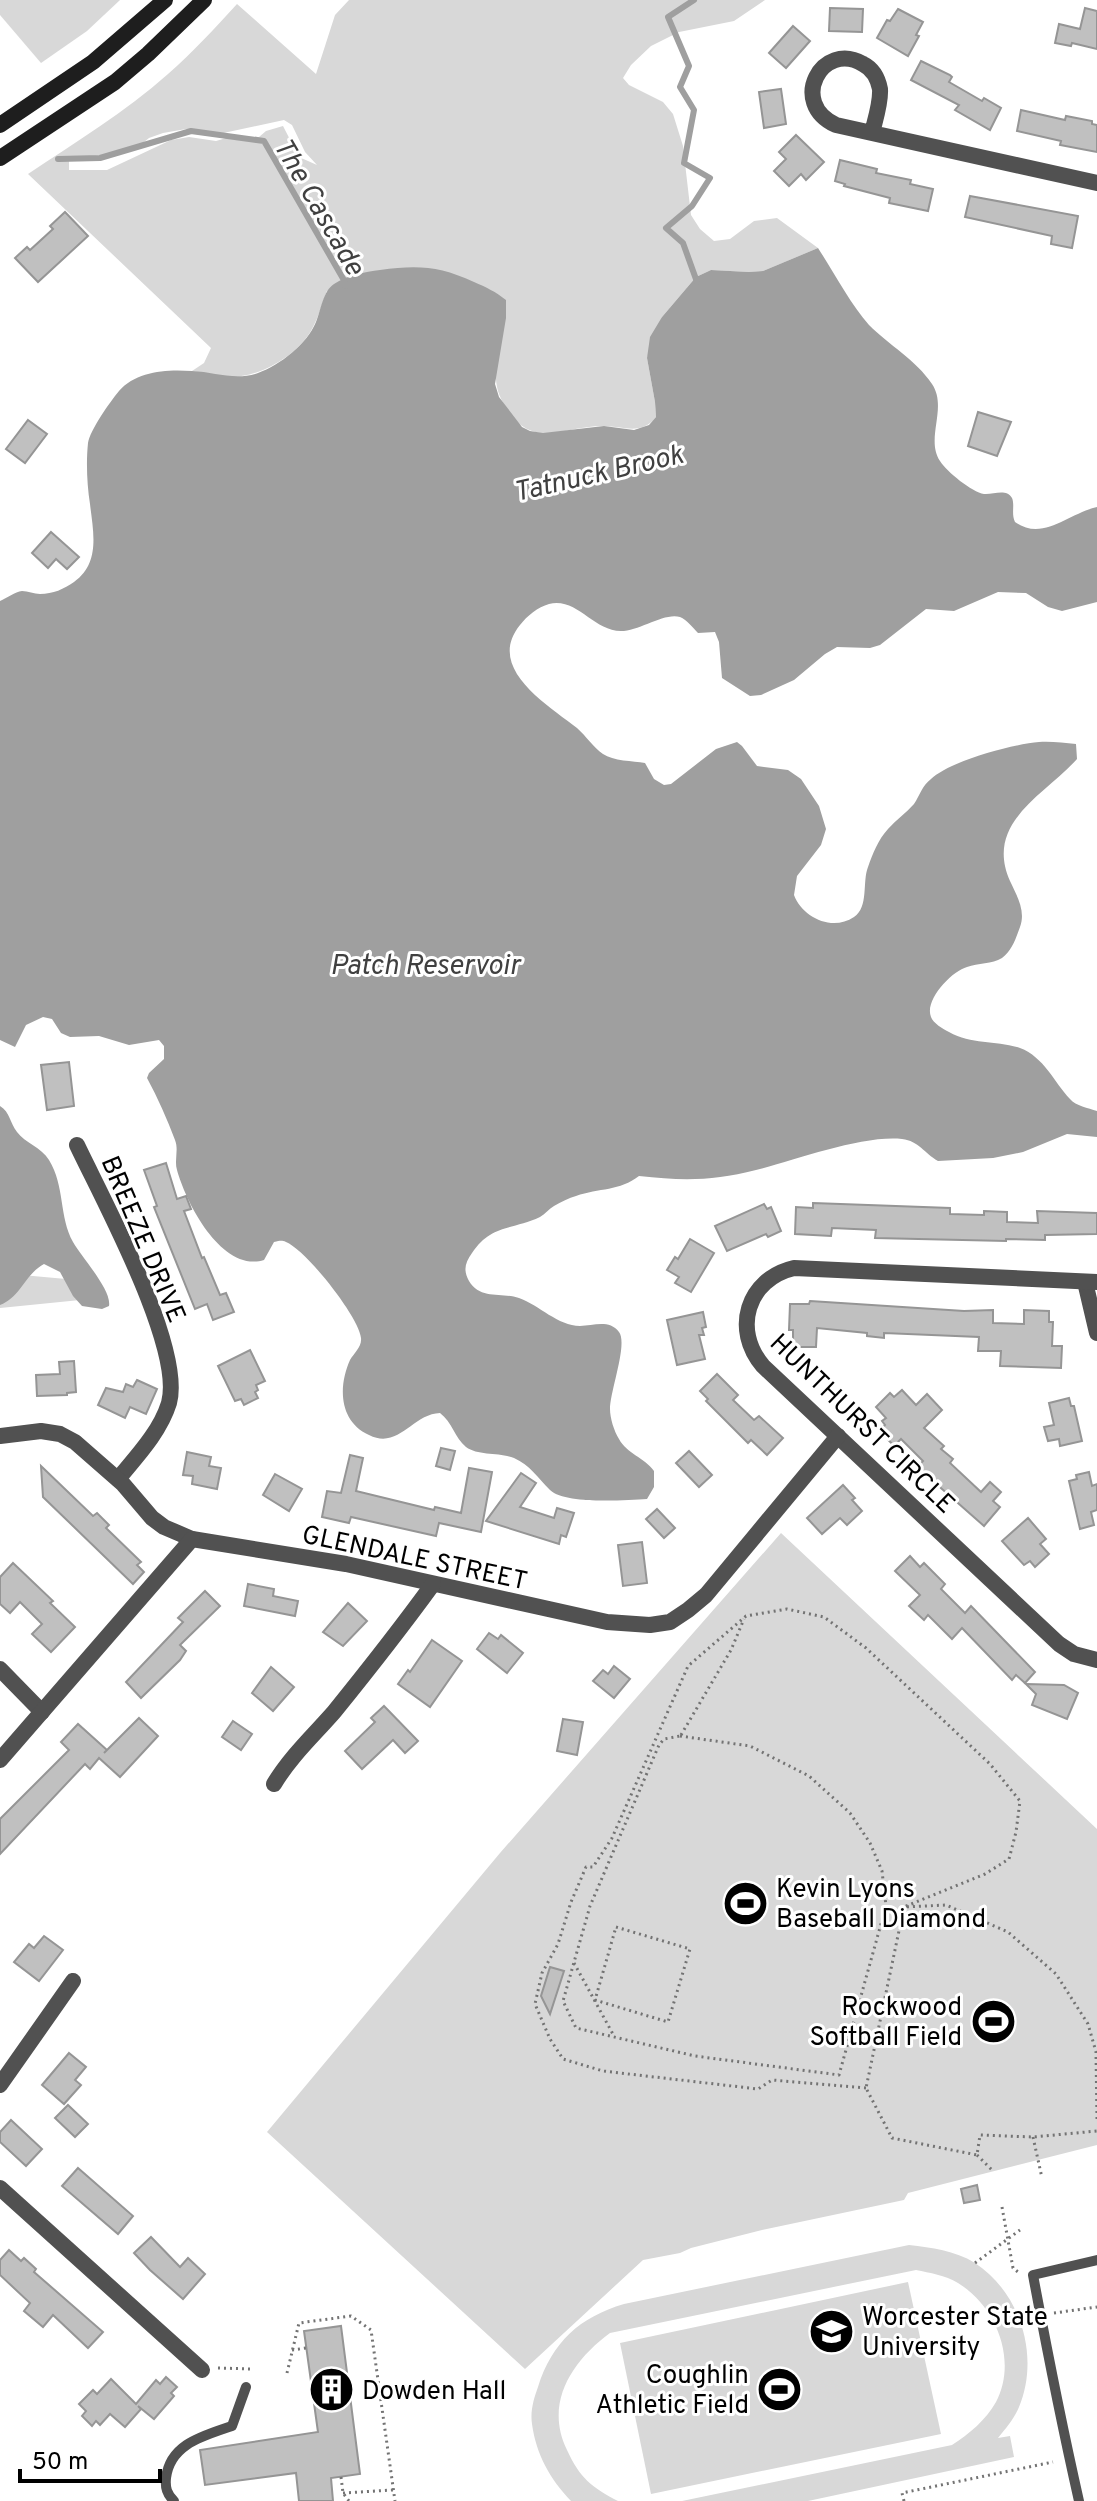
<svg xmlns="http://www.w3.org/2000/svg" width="1097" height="2501" font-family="Overpass,sans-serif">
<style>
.green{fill:#d8d8d8;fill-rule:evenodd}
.water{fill:#9f9f9f}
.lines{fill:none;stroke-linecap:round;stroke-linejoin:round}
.stream{stroke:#9f9f9f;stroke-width:6}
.building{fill:#c0c0c0;stroke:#959595;stroke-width:2}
.path{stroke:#737373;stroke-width:3;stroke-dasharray:2 4;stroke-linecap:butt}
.lane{stroke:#515151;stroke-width:10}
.street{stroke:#515151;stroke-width:16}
.secondary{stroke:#1e1e1e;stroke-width:16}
.labels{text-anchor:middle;stroke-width:6;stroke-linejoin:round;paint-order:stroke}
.street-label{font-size:26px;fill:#000;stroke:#fff}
.poi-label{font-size:26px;fill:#000;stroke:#fff;text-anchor:start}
.water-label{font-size:28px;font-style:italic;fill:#404040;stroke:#fff}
</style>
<rect width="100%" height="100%" fill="#fff"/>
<g class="green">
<path d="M 0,0 L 120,0 L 87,31 L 41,63 L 0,15 Z"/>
<path d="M 349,0 L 765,0 L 734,21 L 679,32 L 651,46 L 631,65 L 623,78 L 629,85 L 663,102 L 673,114 L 683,146 L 691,215 L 700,229 L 714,241 L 730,239 L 754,221 L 777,218 L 818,248 L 763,271 L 749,272 L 711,270 L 696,277 L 662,317 L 647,358 L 655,402 L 656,417 C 641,436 624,426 603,426 C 562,426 534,451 506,408 C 497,393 495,384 496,366 L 327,291 C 322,303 319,316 313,327 C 299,355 261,377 230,377 C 217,377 204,373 192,371 L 204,363 L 211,348 L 28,174 C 76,142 125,112 168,74 C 193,52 215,28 237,4 L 316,74 L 335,15 ZM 284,120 L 292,125 L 305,152 L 317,165 L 299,157 L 283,126 L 266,131 L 259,137 L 233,136 L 216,141 L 189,137 L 171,140 L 107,170 L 69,170 L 69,160 L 134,150 L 149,138 L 163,133 L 186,129 L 214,135 Z"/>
<path d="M 0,1273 L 66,1279 L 80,1300 L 0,1308 Z"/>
<path d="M 781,1533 L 1097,1829 L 1097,2145 L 908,2193 L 904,2200 L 762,2230 L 691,2248 L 680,2253 L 643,2260 L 525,2369 L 267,2132 L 500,1853 Z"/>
<path d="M 909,2245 C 932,2248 954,2250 975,2263 C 1021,2293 1040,2357 1019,2407 C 1014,2419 1006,2428 998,2438 L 1010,2436 L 1014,2457 L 808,2501 L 682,2501 L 952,2445 C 969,2434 986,2420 996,2402 C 1018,2360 996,2306 958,2283 C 945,2275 930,2273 916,2270 L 610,2333 C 572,2361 544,2403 567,2450 C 580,2478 591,2487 618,2501 L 571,2501 C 550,2479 536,2454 532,2424 C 530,2411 534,2398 538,2387 C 552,2342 580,2317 624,2304 Z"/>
<path d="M 908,2282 L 941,2434 L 651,2494 L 620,2343 Z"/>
</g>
<g class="water">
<path d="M 818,248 C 833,271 851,305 869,325 C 889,345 916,360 932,384 C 948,408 925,438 940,461 C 947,472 972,492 984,494 C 993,495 1006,488 1012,498 C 1015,505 1011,514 1015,522 C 1043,542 1069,513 1097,507 L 1097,602 L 1062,611 L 1048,607 L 1026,593 L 998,592 L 954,611 L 926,609 L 880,645 L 870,648 L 837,647 L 825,654 L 794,680 L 761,695 L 750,696 L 722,678 L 719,642 L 715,632 L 698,633 C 693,628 687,620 680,617 C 665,612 639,631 621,631 C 593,631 577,597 549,604 C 538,607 527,616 520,625 C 485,668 548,705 577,728 C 586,736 594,748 603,754 C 613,761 633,761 645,763 L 654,779 L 664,785 L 671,784 L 716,749 L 737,742 L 742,746 L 757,766 L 788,770 L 801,779 L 819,806 L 826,829 L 821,845 L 797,876 L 794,895 C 802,917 832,932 854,917 C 869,907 862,882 868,867 C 873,853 878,840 888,829 C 896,820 906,813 914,804 C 920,795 922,786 931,779 C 950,761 1013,744 1039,742 C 1051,741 1064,743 1076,744 L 1077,759 C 1045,795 984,822 1010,881 C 1017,896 1026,911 1020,927 C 1016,938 1012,951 1002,958 C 992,964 978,963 967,967 C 952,971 924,1000 931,1017 C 933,1023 943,1029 949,1032 C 972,1045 996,1040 1020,1048 C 1044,1057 1054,1082 1070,1099 C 1076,1106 1088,1108 1097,1111 L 1097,1137 L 1067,1134 L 1023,1152 L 993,1158 L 938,1161 C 924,1153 919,1141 902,1139 C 862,1135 796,1160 756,1170 C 713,1181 683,1181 639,1176 C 620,1191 599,1188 576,1196 C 569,1198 561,1202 554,1206 C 549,1209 545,1214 540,1217 C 513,1230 491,1224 472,1253 C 465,1263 463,1270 469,1281 C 480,1300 502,1292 519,1298 C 539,1305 558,1326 580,1326 C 593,1326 609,1319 619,1332 C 628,1344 610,1391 610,1409 C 610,1418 614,1431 619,1439 C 627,1454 644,1457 654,1471 L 654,1487 L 647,1499 C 625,1500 566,1505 550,1490 C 538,1478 530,1465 514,1458 C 499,1452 478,1456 466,1447 C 455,1438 452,1422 440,1413 C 412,1414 399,1450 369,1435 C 339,1421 338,1387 350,1360 C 354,1353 362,1347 361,1338 C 359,1317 306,1250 286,1242 C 281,1240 280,1241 274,1242 L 264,1260 C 222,1273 186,1203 177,1170 C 174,1160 179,1150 175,1140 C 167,1119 158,1098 147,1078 L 149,1073 L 164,1059 L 164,1046 L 159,1040 L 129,1045 L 99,1036 L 70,1037 L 61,1033 L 52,1019 L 43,1017 L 26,1025 L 15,1047 L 0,1040 L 0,601 C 7,598 15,592 22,591 C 28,591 34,594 40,594 C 53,594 64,589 74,582 C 101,563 93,531 90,504 C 87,485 86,462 88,443 C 90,430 110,402 119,391 C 136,371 167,369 192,371 C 215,372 235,381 258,373 C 280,365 307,344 316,322 C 321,310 323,291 334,284 C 347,275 365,272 380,270 C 418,265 439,266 474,282 C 486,287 496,292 506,300 L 506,318 L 495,384 L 499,397 L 522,427 L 530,431 L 543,433 L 604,426 L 634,430 L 649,425 L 656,417 L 655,402 L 647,358 L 650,337 L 662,317 L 696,277 L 711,270 L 749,272 L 763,271 Z"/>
<path d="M 0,1106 C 10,1112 10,1123 17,1132 C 25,1143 41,1147 49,1160 C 65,1186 59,1217 73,1242 C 82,1258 112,1290 109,1306 L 102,1309 L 82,1306 L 73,1296 L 60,1272 L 44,1264 C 25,1274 21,1297 0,1305 Z"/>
</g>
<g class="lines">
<g class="stream">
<path d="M 694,0 L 668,17 L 689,66 L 680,87 L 694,110 L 684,163 L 710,178 L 692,206 L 666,228 L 683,243 L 697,282"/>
<path d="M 58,159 L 100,158 L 191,131 L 264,141 L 345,282 L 345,286"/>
</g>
</g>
<g class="building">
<path d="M 830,8 L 863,9 L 862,32 L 829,31 Z"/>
<path d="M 1085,8 L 1097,11 L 1097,49 L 1072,43 L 1071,46 L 1055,43 L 1059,24 L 1080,29 Z"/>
<path d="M 898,9 L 923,22 L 916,35 L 919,36 L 908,56 L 877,38 L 887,20 L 890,21 Z"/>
<path d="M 793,26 L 810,41 L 786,68 L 769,53 Z"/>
<path d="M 921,61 L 950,75 L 952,77 L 949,82 L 982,101 L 984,98 L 1001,108 L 990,130 L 955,110 L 959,105 L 911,80 Z"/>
<path d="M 781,89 L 786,124 L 764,128 L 759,92 Z"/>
<path d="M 1021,110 L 1065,120 L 1066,116 L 1092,121 L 1092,124 L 1097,125 L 1097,152 L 1060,145 L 1061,141 L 1017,131 Z"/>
<path d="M 796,135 L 824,162 L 806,180 L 801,174 L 789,186 L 774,171 L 786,159 L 779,152 Z"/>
<path d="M 840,160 L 877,169 L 876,173 L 911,180 L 910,184 L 933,189 L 928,211 L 889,203 L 890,198 L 844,186 L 845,184 L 835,181 Z"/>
<path d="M 970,196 L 1078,216 L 1072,248 L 1051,244 L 1052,236 L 965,217 Z"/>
<path d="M 65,212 L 88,236 L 38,282 L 15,258 L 27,247 L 30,250 L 53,229 L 50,226 Z"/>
<path d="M 978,412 L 1011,422 L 997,456 L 968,446 Z"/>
<path d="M 28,420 L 47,434 L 25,463 L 6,449 Z"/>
<path d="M 51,532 L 79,557 L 67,569 L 56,559 L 48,568 L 32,553 Z"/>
<path d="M 69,1062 L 74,1106 L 47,1110 L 41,1065 Z"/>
<path d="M 166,1163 L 177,1199 L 186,1196 L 191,1209 L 184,1211 L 202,1258 L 204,1257 L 220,1295 L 226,1293 L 234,1312 L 213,1320 L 207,1304 L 195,1309 L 154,1207 L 157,1206 L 144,1170 Z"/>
<path d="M 813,1203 L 950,1208 L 950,1214 L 984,1215 L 984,1211 L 1007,1212 L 1007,1222 L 1038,1223 L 1037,1211 L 1097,1213 L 1097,1234 L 1045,1235 L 1045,1240 L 1006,1239 L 1006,1241 L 875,1238 L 876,1230 L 832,1228 L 831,1236 L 795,1234 L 796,1207 L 813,1208 Z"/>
<path d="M 764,1204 L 767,1209 L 771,1207 L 781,1231 L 768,1237 L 766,1234 L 727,1251 L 715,1226 Z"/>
<path d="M 690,1239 L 714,1253 L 691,1292 L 675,1283 L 679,1277 L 667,1270 L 675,1257 L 678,1259 Z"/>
<path d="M 810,1301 L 964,1311 L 993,1310 L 993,1323 L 1024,1324 L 1024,1310 L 1049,1311 L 1049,1322 L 1053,1322 L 1052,1346 L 1062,1346 L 1061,1368 L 1000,1366 L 1001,1351 L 978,1351 L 979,1337 L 884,1333 L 884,1338 L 867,1336 L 867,1333 L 817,1328 L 816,1347 L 793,1347 L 793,1330 L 789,1330 L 790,1304 L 809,1304 Z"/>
<path d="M 703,1312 L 706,1327 L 702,1328 L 704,1335 L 699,1335 L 705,1359 L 677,1365 L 667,1320 Z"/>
<path d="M 250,1350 L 265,1381 L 256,1385 L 258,1390 L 255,1392 L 258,1398 L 244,1405 L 241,1399 L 235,1401 L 218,1366 Z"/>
<path d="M 74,1361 L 76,1392 L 67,1393 L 67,1395 L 37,1396 L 36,1375 L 60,1374 L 59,1362 Z"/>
<path d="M 717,1374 L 738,1395 L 733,1400 L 754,1420 L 759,1416 L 783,1438 L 767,1455 L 751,1440 L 748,1443 L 706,1401 L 708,1399 L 700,1391 Z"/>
<path d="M 137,1380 L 157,1389 L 146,1414 L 130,1407 L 125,1418 L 98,1405 L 106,1388 L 123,1392 L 126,1384 L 133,1387 Z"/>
<path d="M 902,1390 L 916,1405 L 927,1394 L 942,1410 L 924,1428 L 944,1446 L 941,1449 L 953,1459 L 950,1463 L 981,1492 L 990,1482 L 1001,1492 L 993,1501 L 1000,1507 L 984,1526 L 917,1467 L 923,1461 L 901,1439 L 894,1446 L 880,1431 L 885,1425 L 882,1421 L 886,1418 L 876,1407 L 890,1393 L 894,1397 Z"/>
<path d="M 1069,1398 L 1071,1406 L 1074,1406 L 1082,1441 L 1060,1446 L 1059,1439 L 1048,1441 L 1044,1427 L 1054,1425 L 1049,1403 Z"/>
<path d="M 441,1448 L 455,1451 L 450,1470 L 436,1466 Z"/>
<path d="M 689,1451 L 712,1475 L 699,1487 L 676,1463 Z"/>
<path d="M 187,1452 L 211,1457 L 209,1466 L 221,1468 L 217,1489 L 192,1484 L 193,1476 L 183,1475 Z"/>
<path d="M 350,1455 L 363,1458 L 356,1491 L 434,1510 L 435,1507 L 461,1513 L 469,1468 L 492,1472 L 481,1532 L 439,1523 L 436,1536 L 351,1517 L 349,1523 L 322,1517 L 327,1491 L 341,1493 Z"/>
<path d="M 41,1466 L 93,1516 L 97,1513 L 109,1525 L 106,1528 L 141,1562 L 137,1565 L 144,1572 L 133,1584 L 43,1497 Z"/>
<path d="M 1089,1472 L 1092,1486 L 1097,1484 L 1097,1510 L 1091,1512 L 1094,1525 L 1080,1529 L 1069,1481 L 1077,1479 L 1076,1475 Z"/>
<path d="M 521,1473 L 536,1483 L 520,1507 L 554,1518 L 557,1508 L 574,1513 L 566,1537 L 561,1535 L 559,1544 L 486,1521 Z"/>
<path d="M 275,1474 L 302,1489 L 289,1511 L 263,1495 Z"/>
<path d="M 843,1485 L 855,1498 L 852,1500 L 862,1511 L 847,1525 L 840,1518 L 822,1534 L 807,1518 Z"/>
<path d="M 657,1509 L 675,1528 L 664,1538 L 646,1519 Z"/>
<path d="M 1028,1518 L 1046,1539 L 1040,1544 L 1049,1554 L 1035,1567 L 1030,1561 L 1024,1565 L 1002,1541 Z"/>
<path d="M 642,1542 L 647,1583 L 623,1586 L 618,1545 Z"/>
<path d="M 910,1556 L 920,1567 L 924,1563 L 945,1584 L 941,1589 L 965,1613 L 971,1606 L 1035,1672 L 1025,1683 L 1016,1675 L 1012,1680 L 962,1628 L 952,1639 L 928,1615 L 924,1620 L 909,1606 L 920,1595 L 895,1571 Z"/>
<path d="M 13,1563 L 53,1601 L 50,1603 L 75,1627 L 51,1652 L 32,1634 L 42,1624 L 20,1602 L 10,1613 L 0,1604 L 0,1577 Z"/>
<path d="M 248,1584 L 274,1589 L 273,1596 L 298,1601 L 295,1616 L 244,1606 Z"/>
<path d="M 205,1591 L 220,1606 L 180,1645 L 186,1651 L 180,1660 L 141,1698 L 126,1682 L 183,1622 L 178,1618 Z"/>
<path d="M 348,1603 L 367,1621 L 343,1646 L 323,1632 Z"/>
<path d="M 489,1633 L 498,1639 L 501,1635 L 523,1653 L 507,1673 L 477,1649 Z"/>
<path d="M 432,1640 L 462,1661 L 430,1707 L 398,1684 L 408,1670 L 410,1672 Z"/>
<path d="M 614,1666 L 630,1679 L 614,1698 L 593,1681 L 603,1670 L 608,1674 Z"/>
<path d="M 271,1667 L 294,1687 L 273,1711 L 252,1693 Z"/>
<path d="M 1026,1684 L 1064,1685 L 1078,1693 L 1067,1719 L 1032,1705 L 1036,1694 Z"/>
<path d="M 384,1706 L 418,1741 L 405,1753 L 393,1740 L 362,1769 L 345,1751 L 375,1722 L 371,1718 Z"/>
<path d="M 139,1718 L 158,1736 L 120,1777 L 99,1758 L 90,1769 L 85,1764 L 0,1854 L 0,1819 L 69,1750 L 61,1742 L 78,1724 L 107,1750 L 104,1753 Z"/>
<path d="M 563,1719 L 583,1722 L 577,1755 L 557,1751 Z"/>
<path d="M 233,1721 L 252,1734 L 241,1750 L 222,1737 Z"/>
<path d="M 44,1936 L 63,1950 L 39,1981 L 14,1962 L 29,1944 L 34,1948 Z"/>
<path d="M 550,1967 L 564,1971 L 550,2014 L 541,1996 Z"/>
<path d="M 69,2053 L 86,2067 L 75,2080 L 81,2085 L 64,2104 L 42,2085 Z"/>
<path d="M 68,2105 L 88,2124 L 75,2137 L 55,2118 Z"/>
<path d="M 11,2120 L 42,2149 L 26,2166 L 0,2142 L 0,2132 Z"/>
<path d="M 78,2168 L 133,2216 L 118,2234 L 62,2186 Z"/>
<path d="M 977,2185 L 980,2200 L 964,2203 L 961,2189 Z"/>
<path d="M 151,2237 L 180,2267 L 188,2258 L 205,2274 L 183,2299 L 150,2270 L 134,2253 Z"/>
<path d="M 9,2250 L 21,2261 L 24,2258 L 36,2269 L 34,2272 L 103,2332 L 88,2348 L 53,2315 L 43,2327 L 24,2311 L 30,2303 L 0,2275 L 0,2260 Z"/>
<path d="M 341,2326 L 360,2474 L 331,2478 L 333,2501 L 299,2501 L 296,2473 L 205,2485 L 200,2450 L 318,2432 L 304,2331 Z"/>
<path d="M 166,2377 L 177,2387 L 171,2393 L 174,2396 L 154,2419 L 138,2406 L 141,2409 L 125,2427 L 110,2414 L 100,2425 L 96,2421 L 92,2426 L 82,2416 L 86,2411 L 79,2404 L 93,2390 L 97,2394 L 111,2379 L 136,2404 L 156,2380 L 160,2384 Z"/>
</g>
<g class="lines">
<g class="path">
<path d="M 681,1735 L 731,1650 L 744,1619"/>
<path d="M 680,1736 L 750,1746 L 809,1776 L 850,1813 L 870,1843 L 882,1871 L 886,1906 L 839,2075 L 695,2056 L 576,2028 L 563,2001 L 590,1906 L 659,1745 L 664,1739 Z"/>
<path d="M 616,1927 L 690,1949 L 668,2022 L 595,2000 Z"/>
<path d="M 574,1963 L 614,2036"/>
<path d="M 866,2088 L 772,2080 L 758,2089 L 603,2071 L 563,2059 L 550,2039 L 535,2004 L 542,1973 L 558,1944 L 571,1902 L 586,1867 L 593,1867 L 612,1838 L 688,1666 L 746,1616 L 787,1609 L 824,1617 L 866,1648 L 990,1764 L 1020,1801 L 1016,1832 L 1009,1859 L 985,1874 L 904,1907"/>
<path d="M 1097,2119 L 1096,2052 L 1088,2024 L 1056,1974 L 1008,1932 L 946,1905 L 904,1907 L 866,2088 L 892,2138 L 977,2155 L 980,2135 L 1033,2137 L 1097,2131"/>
<path d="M 1033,2137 L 1042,2178"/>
<path d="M 977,2155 L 992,2170"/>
<path d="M 1002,2207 L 1013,2268 L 1018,2272"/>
<path d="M 975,2263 L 1020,2230"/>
<path d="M 1054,2313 L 1097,2307"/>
<path d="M 292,2350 L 306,2348"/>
<path d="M 218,2368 L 252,2369"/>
<path d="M 287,2373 L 299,2323 L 351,2316 L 371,2330 L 395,2501"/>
<path d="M 341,2477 L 343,2493 L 349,2501"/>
<path d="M 343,2493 L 393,2490"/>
<path d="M 904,2501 L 902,2493 L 1053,2462"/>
</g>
<g class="lane">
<path d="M 174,2501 C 167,2494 165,2488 166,2478 C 170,2444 203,2436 232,2426 L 246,2387"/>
<path d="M 1079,2501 C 1062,2426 1047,2350 1033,2275 L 1097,2260"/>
</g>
<g class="street">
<path d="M 872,133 C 875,120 881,103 880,89 C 878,79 873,69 863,64 C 822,40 788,103 836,125 L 1097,183"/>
<path d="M 77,1145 C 103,1200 184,1348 169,1403 C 160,1432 137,1456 118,1479"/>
<path d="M 1085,1282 L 1097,1333"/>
<path d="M 1097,1282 L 794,1268 C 747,1279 732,1330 763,1366 L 1059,1644 L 1074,1654 L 1097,1660"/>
<path d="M 0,1436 L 41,1431 L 60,1434 L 75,1442 L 123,1484 L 152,1518 L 164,1527 L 192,1539 L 346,1564 L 607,1622 L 650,1625 L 670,1622 L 688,1610 L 706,1595 L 838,1436"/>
<path d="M 0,1669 L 42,1712"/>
<path d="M 0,1760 L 192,1539"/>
<path d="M 274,1784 C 291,1756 313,1736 334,1712 C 368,1670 401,1628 433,1584"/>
<path d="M 0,2085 L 73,1981"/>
<path d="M 0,2188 L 202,2370"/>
</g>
<g class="secondary">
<path d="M 0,125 L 93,62 L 165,0"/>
<path d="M 0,158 L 115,82 L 148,54 L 204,0"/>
</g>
</g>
<defs>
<symbol id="stadium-disc" viewBox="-11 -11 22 22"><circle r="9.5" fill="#000" stroke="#fff"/><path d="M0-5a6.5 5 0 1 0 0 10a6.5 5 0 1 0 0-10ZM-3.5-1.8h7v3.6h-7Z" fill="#fff"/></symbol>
<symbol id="university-disc" viewBox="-11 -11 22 22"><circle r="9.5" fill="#000" stroke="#fff"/><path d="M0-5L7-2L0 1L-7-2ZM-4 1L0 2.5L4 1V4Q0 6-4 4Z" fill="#fff"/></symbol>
<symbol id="building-disc" viewBox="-11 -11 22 22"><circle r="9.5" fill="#000" stroke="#fff"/><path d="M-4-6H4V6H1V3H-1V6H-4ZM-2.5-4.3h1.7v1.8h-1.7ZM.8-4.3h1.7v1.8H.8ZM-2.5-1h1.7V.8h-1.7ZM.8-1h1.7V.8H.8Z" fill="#fff"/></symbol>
</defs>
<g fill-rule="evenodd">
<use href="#stadium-disc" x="720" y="1878" width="51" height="51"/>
<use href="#stadium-disc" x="968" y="1996" width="51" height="51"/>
<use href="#university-disc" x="806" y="2306" width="51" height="51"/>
<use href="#stadium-disc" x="754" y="2364" width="51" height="51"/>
<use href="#building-disc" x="306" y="2364" width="51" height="51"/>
</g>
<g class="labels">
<g class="street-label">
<text transform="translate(144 1239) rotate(67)" y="9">BREEZE DRIVE</text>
<text transform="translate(863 1423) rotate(44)" y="9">HUNTHURST CIRCLE</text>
<text transform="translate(415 1557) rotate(12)" y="9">GLENDALE STREET</text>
</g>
<g class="poi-label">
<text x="776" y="1897">Kevin Lyons<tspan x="776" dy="30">Baseball Diamond</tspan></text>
<text x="962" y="2015" text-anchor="end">Rockwood<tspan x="962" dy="30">Softball Field</tspan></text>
<text x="862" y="2325">Worcester State<tspan x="862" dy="30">University</tspan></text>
<text x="749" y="2383" text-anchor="end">Coughlin<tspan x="749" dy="30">Athletic Field</tspan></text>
<text x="362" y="2399">Dowden Hall</text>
</g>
<g class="water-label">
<text transform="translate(320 206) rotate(60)" y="10">The Cascade</text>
<text transform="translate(598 472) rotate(-13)" y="10">Tatnuck Brook</text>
<text x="425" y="974">Patch Reservoir</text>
</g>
</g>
<path d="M20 2469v12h140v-12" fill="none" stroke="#000000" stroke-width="4"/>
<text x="32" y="2469" font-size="24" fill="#000000" stroke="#ffffff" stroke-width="6" paint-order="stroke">50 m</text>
</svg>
